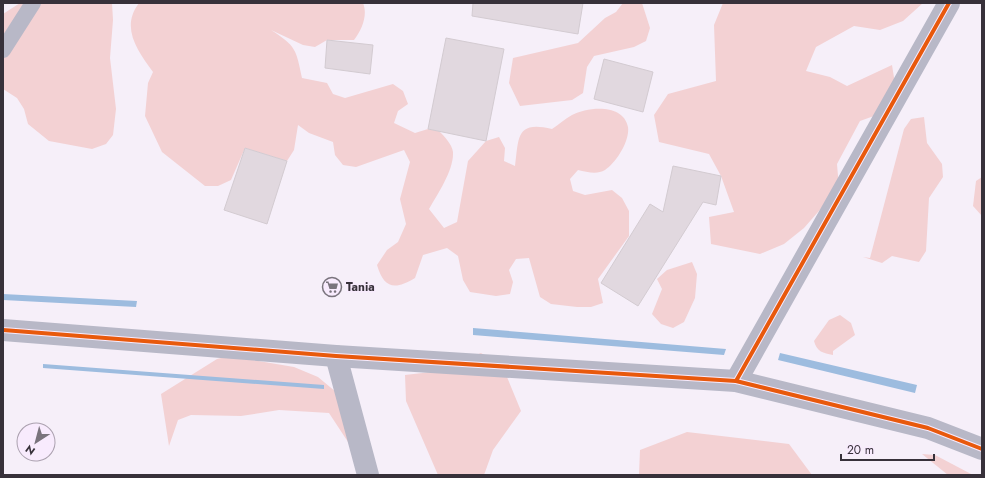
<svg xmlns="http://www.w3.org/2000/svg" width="985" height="478" font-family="Jost,sans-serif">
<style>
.green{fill:#f3d1d3}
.water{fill:#9dbcdf}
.building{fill:#e1d8df;stroke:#d3cbd1}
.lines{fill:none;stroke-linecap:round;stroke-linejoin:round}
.lane{stroke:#b8b8c7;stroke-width:16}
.street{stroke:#b8b8c7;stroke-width:22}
.cycleway-casing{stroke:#f8ebfd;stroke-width:6}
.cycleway{stroke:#e8590c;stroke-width:4}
.labels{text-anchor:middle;stroke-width:3;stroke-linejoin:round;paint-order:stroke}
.poi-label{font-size:12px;font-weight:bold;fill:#37313a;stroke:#f8ebfd;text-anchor:start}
</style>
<rect width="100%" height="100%" fill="#f6eff9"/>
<g class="green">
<path d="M 20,3 L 112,3 L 113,20 L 110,58 L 116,109 L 113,135 L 106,144 L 92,149 L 49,141 L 28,124 L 24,109 L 17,98 L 3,89 L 3,14 Z"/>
<path d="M 139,3 L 363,3 C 368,15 362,30 354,40 L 327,40 L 315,47 L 303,45 L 271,30 C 296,46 296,49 302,78 L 327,83 L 333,94 L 345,98 L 393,84 L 403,91 L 408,104 L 398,111 L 394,123 L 415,133 L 428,129 L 439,131 C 444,136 452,144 453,152 C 454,170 438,193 429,209 L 444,228 L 457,222 L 468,161 L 486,141 L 499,137 L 505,148 L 504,161 L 515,166 C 519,139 515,120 552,129 C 558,125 565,119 572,115 C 588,107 623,103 628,127 C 630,141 616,163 605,170 C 597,175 587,172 578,170 L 570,179 L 573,191 L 585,195 L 612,190 L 622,198 L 629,211 L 629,236 L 598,279 L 603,303 L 591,307 L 577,307 L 551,304 L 540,297 L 529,258 L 516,259 L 509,270 L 513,282 L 510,294 L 496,296 L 470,292 L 463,280 L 458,256 L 447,248 L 423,255 L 415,278 C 395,290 384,289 377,265 L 387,250 L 398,242 L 406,224 L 400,199 L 410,162 L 404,150 L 356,167 L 343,165 L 335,155 L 333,142 L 309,133 L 298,125 L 294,150 L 287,161 L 245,148 L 231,180 L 218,186 L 205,186 L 162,152 L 145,116 L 148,83 L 153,72 C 138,51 120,28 139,3 Z"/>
<path d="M 623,3 L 642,3 L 650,28 L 646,41 L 634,47 L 594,56 L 587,67 L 583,93 L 572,100 L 520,106 L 509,83 L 513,58 L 578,43 L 605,18 L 616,12 Z"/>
<path d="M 723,3 L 923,3 L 903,21 L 880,30 L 854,26 L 816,47 L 806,71 L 830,77 L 847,86 L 892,65 L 896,90 L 885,112 L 860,121 L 837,164 L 839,188 L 804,228 L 784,244 L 760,254 L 711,244 L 709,217 L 734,212 L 721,176 L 709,154 L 659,142 L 654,115 L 668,94 L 716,81 L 714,25 Z"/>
<path d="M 924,117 L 927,143 L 942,164 L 943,177 L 929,198 L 926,251 L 919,262 L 892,256 L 882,263 L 863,257 L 870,258 L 904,129 L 911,119 Z"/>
<path d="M 982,177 L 982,216 L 973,206 L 976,181 Z"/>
<path d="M 692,262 L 697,274 L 695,298 L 684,322 L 673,328 L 661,324 L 652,314 L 662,289 L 657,279 L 667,270 Z"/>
<path d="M 840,315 L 851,323 L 855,335 L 833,351 L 833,355 C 823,353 817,352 814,341 L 829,320 Z"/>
<path d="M 481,353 L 502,365 L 521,411 L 493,450 L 484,475 L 438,475 L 406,401 L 405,375 L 431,372 Z"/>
<path d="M 229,356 L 294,367 L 318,377 L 348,402 L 350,445 L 329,413 L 279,410 L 241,416 L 191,415 L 178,420 L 169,446 L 161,394 L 217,359 Z"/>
<path d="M 687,432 L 789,444 L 812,475 L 639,475 L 640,450 Z"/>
<path d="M 922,454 L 935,455 L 973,475 L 948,475 Z"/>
</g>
<g class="water">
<path d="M 3,294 L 137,301 L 136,307 L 3,300 Z"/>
<path d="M 473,328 L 726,349 L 724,355 L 473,335 Z"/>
<path d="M 780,353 L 917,385 L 915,393 L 778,360 Z"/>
<path d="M 43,364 L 324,385 L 324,389 L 43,368 Z"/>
</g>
<g class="building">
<path d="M 473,3 L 583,3 L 578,34 L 472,16 Z"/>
<path d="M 446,38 L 504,49 L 486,141 L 428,129 Z"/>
<path d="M 327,40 L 373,45 L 370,74 L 325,68 Z"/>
<path d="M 604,59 L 653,72 L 643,112 L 594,99 Z"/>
<path d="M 245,148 L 287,161 L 267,224 L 224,210 Z"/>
<path d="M 673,166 L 721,176 L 716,205 L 703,202 L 638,306 L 601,283 L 650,204 L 663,212 Z"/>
</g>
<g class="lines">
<path class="lane" d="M 3,50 L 33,3"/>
<g class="street">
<path d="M 3,330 L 336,356 L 736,381 L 928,428 L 982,449"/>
<path d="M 336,356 L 368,475"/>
<path d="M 736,381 L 949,3"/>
</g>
<defs>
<g id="cycleway">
<path d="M 3,330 L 336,356 L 736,381 L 928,428 L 982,449"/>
<path d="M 736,381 L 949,3"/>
</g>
</defs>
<use href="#cycleway" class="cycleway-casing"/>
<use href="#cycleway" class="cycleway"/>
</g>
<defs>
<symbol id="supermarket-ring" viewBox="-11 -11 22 22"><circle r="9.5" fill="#f8ebfd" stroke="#7a747d" stroke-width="1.5"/><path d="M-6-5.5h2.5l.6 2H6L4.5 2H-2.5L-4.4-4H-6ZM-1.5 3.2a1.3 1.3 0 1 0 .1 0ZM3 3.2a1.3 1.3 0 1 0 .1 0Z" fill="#7a747d"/></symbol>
</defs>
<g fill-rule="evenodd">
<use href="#supermarket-ring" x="321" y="276" width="22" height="22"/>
</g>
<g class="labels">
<g class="poi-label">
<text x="346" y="291">Tania</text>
</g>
</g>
<rect width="985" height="478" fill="none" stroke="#37313a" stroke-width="8"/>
<g transform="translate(36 442) rotate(216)"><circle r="19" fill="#f8ebfd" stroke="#aba1af"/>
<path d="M0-3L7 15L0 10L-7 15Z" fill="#7a747d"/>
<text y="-6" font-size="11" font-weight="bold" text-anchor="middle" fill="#37313a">N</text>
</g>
<path d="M841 454v6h93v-6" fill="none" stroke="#37313a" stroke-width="2"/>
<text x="847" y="454" font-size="12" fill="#37313a" stroke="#f8ebfd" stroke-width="3" paint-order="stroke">20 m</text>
</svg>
